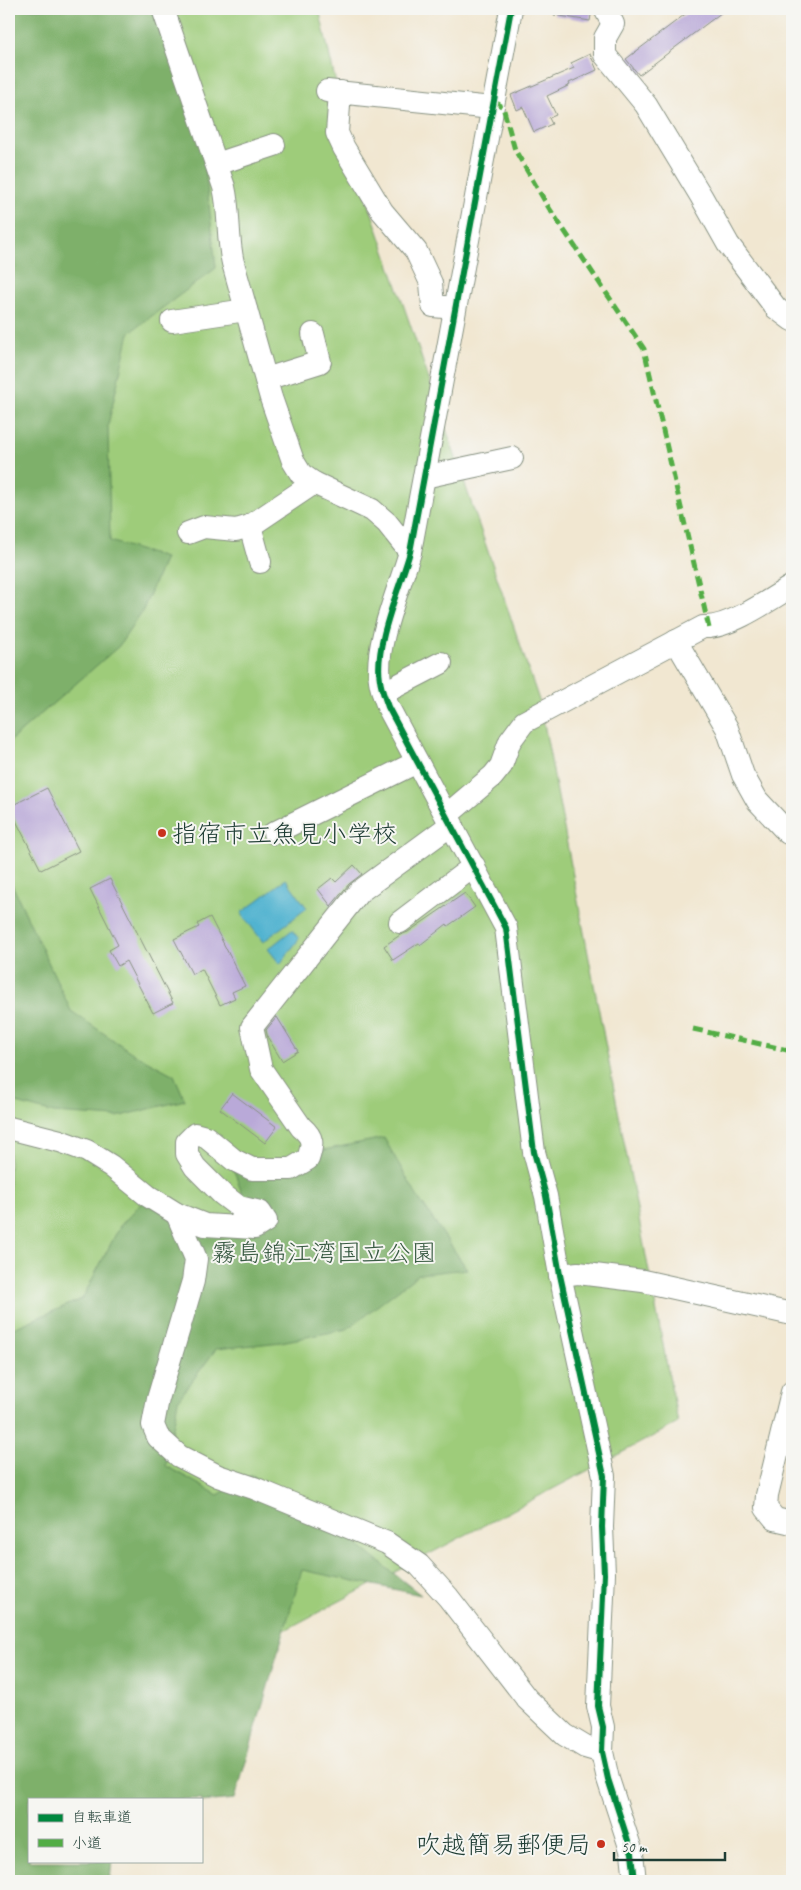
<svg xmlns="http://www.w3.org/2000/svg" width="801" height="1890" font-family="Caveat,'Klee One',sans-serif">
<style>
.green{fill:#9ecc7a;stroke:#5e8457}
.forest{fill:#7eb06a;stroke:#4e764f}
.water{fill:#51b3d0;stroke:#387882}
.building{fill:#b9a9d8}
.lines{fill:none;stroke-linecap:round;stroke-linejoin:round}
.minor-casing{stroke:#889282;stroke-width:24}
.minor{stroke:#fff;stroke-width:22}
.quiet{stroke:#52ad45;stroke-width:5;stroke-dasharray:10 5;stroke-linecap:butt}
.cycleway-casing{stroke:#f6f6f2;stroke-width:9}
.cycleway{stroke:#00873e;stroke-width:6}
.poi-dot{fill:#c8321e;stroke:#f6f6f2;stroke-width:2}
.labels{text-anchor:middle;stroke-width:4;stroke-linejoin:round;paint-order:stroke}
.poi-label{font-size:25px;fill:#1f3d34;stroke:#f6f6f2;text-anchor:start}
.park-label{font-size:25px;fill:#385a42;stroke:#f6f6f2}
</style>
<rect width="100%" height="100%" fill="#f6f6f2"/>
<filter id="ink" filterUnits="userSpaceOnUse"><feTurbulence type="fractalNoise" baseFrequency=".02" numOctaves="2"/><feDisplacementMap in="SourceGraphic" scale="10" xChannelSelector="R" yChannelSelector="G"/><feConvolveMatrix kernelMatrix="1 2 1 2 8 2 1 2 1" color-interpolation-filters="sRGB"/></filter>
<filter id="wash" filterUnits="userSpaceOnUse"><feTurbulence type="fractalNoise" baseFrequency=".0096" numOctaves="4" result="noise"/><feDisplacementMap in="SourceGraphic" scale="20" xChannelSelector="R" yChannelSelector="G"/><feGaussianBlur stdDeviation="1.12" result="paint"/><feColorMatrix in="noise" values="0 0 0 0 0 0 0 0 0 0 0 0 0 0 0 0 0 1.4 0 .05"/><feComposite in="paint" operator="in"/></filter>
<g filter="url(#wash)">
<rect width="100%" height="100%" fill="#f1e7d1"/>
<path class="green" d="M 9,9 L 319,9 L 353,158 L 540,703 L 678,1423 L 266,1640 L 9,1681 Z"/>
<g class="forest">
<path d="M 9,9 L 159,9 L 199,114 L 216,268 L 129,333 L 108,425 L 110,541 L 165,558 L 143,610 L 119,646 L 9,742 Z"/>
<path d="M 9,878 L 71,1011 L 131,1052 L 174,1075 L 185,1100 L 117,1117 L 54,1113 L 9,1101 Z"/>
<path d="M 384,1138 L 417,1196 L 467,1269 L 419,1274 L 347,1329 L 281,1342 L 216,1349 L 178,1400 L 166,1466 L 218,1495 L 252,1475 L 345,1535 L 421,1595 L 302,1570 L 235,1799 L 201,1802 L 201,1799 L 29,1799 L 29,1861 L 112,1861 L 110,1881 L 9,1881 L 9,1330 L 82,1299 L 120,1226 L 149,1195 L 200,1216 L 254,1225 L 233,1168 Z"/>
</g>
<g class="water">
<path d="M 286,879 L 307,908 L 263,942 L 241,913 Z"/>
<path d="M 292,930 L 299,939 L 280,964 L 268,949 Z"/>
</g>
<g id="blocks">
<g class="building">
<path d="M 555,9 L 592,9 L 590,21 L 554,15 Z"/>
<path d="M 692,9 L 726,9 L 639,75 L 626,59 Z"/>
<path d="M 590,54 L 597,70 L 569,83 L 570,85 L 547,96 L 556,115 L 549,118 L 552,124 L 534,132 L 523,107 L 517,110 L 511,95 L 574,68 L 571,63 Z"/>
<path d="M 47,788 L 79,851 L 41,870 L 9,807 Z"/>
<path d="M 354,865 L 362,874 L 349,884 L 331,906 L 318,889 L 332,878 L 336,882 Z"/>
<path d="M 110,879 L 173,1003 L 153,1013 L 126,961 L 118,966 L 109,950 L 118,945 L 90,889 Z"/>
<path d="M 465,893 L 475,907 L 448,926 L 447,924 L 420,945 L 419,943 L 393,960 L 384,946 L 400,935 L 408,932 Z"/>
<path d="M 210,917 L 245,986 L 232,992 L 235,998 L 220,1005 L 202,969 L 192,974 L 174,939 L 199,927 L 197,924 Z"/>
<path d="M 277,1017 L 298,1051 L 282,1061 L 268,1038 L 266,1030 Z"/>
<path d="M 232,1093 L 277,1127 L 265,1143 L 220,1109 Z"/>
</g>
</g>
</g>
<g filter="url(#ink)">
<use href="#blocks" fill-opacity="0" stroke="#889282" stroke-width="1"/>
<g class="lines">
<defs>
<g id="minor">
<path d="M 163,9 L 224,187 C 230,212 227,238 233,263 L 271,398 L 293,461 L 301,474 L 314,483 L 372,510 L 387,523 L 410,552"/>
<path d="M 511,9 L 410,552 C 400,588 374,644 380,680 C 381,689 385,698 388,707 L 506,928 L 534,1152 L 546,1196 L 560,1275 L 604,1476 L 602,1527 L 604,1574 L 598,1706 L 603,1727 L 602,1752 L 608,1779 L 632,1853 L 635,1881"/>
<path d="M 605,9 L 613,24 L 605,38 L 605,55 L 646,105 L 701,196 L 728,244 L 776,308 L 792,320"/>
<path d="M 327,91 L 492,108"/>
<path d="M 340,92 L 337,133 L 344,148 L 382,211 L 416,251 L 431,283 L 433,306 L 455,308"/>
<path d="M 217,164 L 274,145"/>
<path d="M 172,321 L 246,310"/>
<path d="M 266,379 L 320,362 L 313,334"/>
<path d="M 424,477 L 512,458"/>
<path d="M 250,526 L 260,562"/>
<path d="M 188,533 L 204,527 L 236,530 L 250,526 L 314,483"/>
<path d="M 676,641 L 727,728 L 743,775 L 757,800 L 788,833 L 792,834"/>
<path d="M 383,693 L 441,663"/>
<path d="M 447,815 L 493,776 L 501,766 L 510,741 L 524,722 L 703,627 C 728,629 771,599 792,586"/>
<path d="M 274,833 L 417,762"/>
<path d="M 400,922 L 474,866"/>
<path d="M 9,1128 L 60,1141 L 87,1151 L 111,1166 L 148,1196 L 177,1214 L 205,1225 L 255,1228 L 266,1221 L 260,1212 L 239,1207 L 222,1194 L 195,1167 L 187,1154 L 187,1142 L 195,1134 L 206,1137 L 234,1160 L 252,1169 L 291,1169 L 308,1159 C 313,1144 314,1138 301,1127 L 261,1069 L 252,1027 L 359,892 L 452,824"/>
<path d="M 177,1214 L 196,1259 L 193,1281 L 158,1399 L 153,1425 L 158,1437 L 179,1456 L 218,1476 L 254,1488 L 387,1543 L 419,1565 L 448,1597 L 527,1699 L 565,1735 L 585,1747 L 602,1752"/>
<path d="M 560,1275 L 578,1273 L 643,1281 L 792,1314"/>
<path d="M 792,1392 L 767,1495 L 766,1508 L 775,1519 L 792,1523"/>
</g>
</defs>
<use href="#minor" class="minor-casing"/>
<use href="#minor" class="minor"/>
<g class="quiet">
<path d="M 493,101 L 503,107 L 515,150 L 549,208 L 644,349 L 709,628"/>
<path d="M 693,1029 L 792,1051"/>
</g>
<defs>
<path id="cycleway" d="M 511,9 L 410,552 C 400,588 374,644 380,680 C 381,689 385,698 388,707 L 506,928 L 534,1152 L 546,1196 L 560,1275 L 604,1476 L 602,1527 L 604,1574 L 598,1706 L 603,1727 L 602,1752 L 608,1779 L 632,1853 L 635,1881"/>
</defs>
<use href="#cycleway" class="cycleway-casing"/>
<use href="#cycleway" class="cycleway"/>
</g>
</g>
<g class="poi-dot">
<circle cx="162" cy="833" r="5"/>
<circle cx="601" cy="1844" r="5"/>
</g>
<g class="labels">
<g class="poi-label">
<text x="172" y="842">指宿市立魚見小学校</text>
<text x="591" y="1853" text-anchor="end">吹越簡易郵便局</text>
</g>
<g class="park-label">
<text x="324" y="1261">霧島錦江湾国立公園</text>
</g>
</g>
<rect width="801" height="1890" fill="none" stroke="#f6f6f2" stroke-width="30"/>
<rect x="28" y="1798" width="175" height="65" fill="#f6f6f2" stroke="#a0aca6"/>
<rect x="38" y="1814" width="25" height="8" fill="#00873e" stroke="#a0aca6"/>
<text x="72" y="1822" font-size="15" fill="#1f3d34">自転車道</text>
<rect x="38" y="1839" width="25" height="8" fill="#52ad45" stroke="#a0aca6"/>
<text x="72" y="1848" font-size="15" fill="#1f3d34">小道</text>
<path d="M614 1852v8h111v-8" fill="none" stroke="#1f3d34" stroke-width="2.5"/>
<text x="621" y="1852" font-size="15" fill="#1f3d34" stroke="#f6f6f2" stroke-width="4" paint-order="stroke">50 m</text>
</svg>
